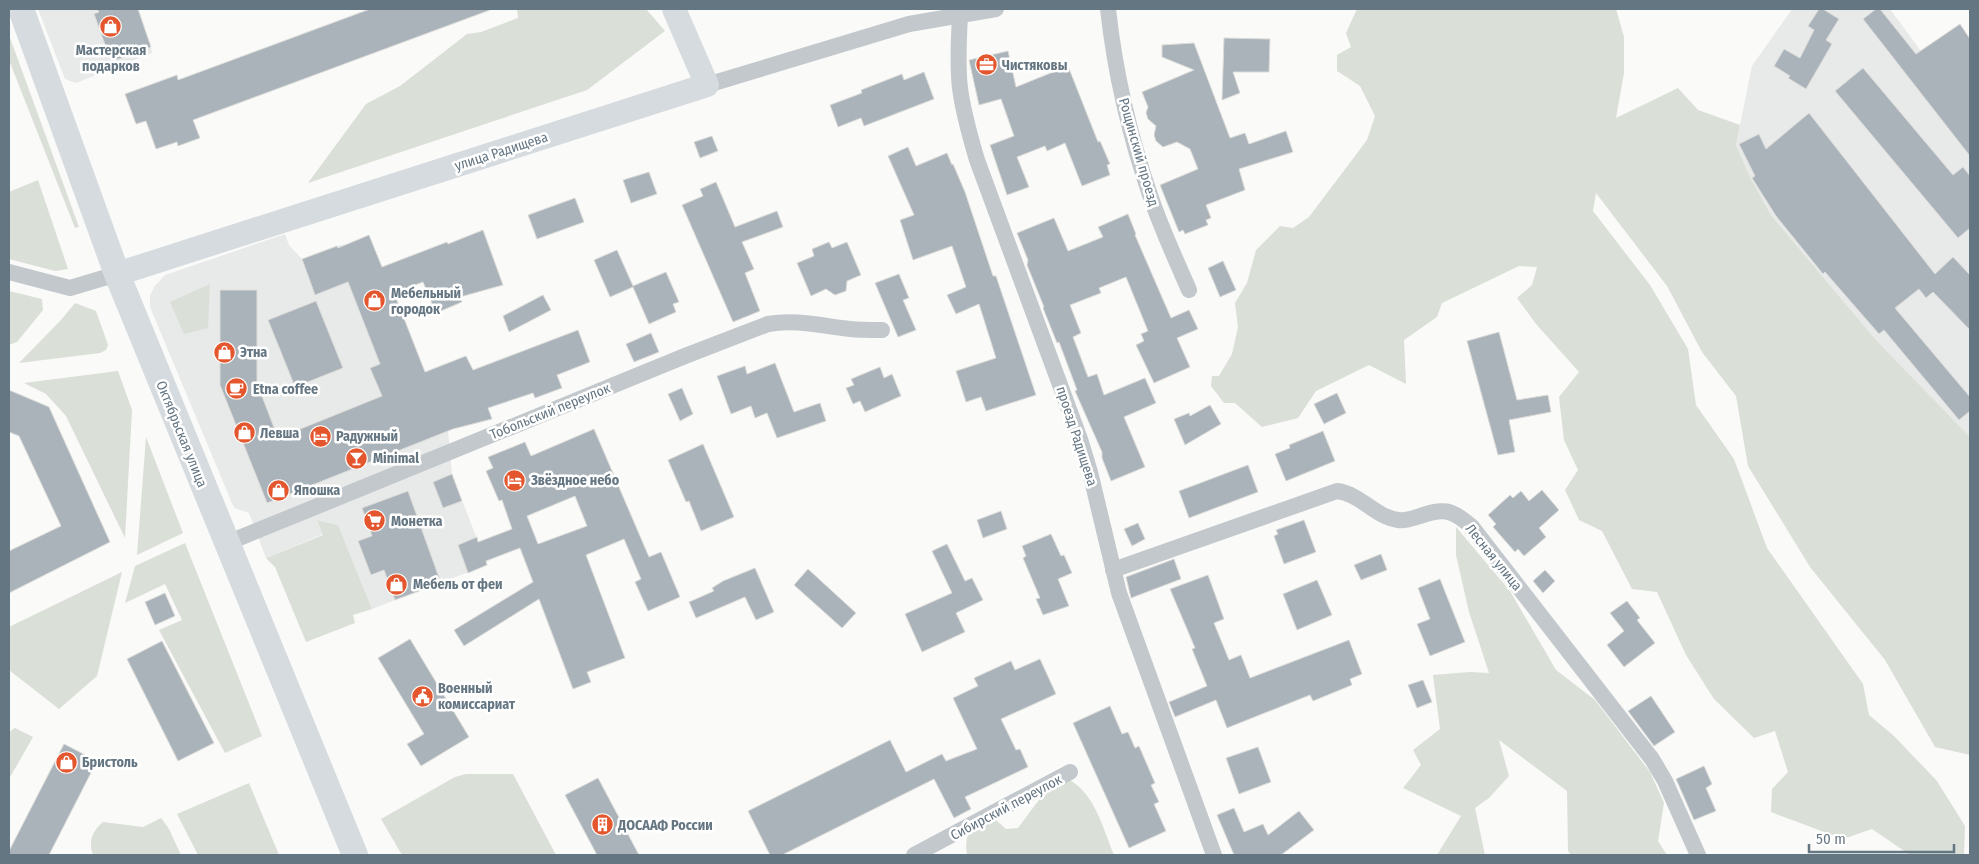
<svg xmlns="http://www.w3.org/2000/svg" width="1979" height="864" font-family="'Fira Sans Condensed',sans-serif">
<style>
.built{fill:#e8e9e9}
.green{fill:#dadfd7}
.building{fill:#aab3b9;stroke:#dcdcda;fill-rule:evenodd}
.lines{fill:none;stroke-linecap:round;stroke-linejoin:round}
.minor{stroke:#c3c8cc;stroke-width:16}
.secondary{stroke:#d6dbdf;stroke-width:24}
.primary{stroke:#d6dbdf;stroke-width:26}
.labels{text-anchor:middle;stroke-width:5;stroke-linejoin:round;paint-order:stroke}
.poi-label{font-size:14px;font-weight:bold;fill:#657683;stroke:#fff;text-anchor:start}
.street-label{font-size:14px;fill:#657683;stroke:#fff}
</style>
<rect width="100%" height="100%" fill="#fafaf8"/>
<g class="built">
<path d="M 38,9 L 97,9 L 99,12 L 94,14 L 107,49 L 112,48 L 116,60 L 151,47 L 152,53 L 76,83 L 65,79 Z"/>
<path d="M 1792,9 L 1890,9 L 1970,118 L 1970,437 L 1875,339 L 1771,215 L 1751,179 L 1736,145 L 1752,66 Z"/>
<path d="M 285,234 L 289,245 L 302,259 L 337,246 L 347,244 L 372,257 L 387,277 L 448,431 L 452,474 L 487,565 L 372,609 L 338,525 L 317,520 L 323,534 L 266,558 L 249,513 L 234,508 L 150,307 L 150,296 L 154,287 L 165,275 Z"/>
</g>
<g class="green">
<path d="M 517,9 L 646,9 L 665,31 L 587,90 L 308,183 L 366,104 L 400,86 L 467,34 L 481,32 L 518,18 Z"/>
<path d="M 1357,9 L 1616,9 L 1624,37 L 1624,73 L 1616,118 L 1678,88 L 1698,110 L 1740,125 L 1736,145 L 1751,179 L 1771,215 L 1875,339 L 1970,437 L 1970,755 L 1935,747 L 1885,660 L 1810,567 L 1748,466 L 1736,396 L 1702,352 L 1667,286 L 1596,193 L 1593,211 L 1650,285 L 1688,349 L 1696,405 L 1734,459 L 1767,548 L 1863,684 L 1869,715 L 1894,736 L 1937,781 L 1965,826 L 1964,855 L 1910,855 L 1872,829 L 1843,839 L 1771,812 L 1772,789 L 1788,772 L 1775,731 L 1754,738 L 1714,699 L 1686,655 L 1657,592 L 1632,589 L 1602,531 L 1579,520 L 1565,490 L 1578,470 L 1564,440 L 1559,397 L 1579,372 L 1536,324 L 1517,298 L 1532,285 L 1537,267 L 1519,266 L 1442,303 L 1437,317 L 1404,340 L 1406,384 L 1369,365 L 1316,391 L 1298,418 L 1262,427 L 1235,403 L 1224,403 L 1211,386 L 1212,376 L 1219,376 L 1232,354 L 1238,327 L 1235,303 L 1247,283 L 1256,250 L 1280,226 L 1293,228 L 1309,217 L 1367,140 L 1375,116 L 1360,86 L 1337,71 L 1337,55 L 1351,47 L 1346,33 Z"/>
<path d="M 9,35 L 79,227 L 75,228 L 9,60 Z"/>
<path d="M 38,180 L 68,269 L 55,271 L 9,259 L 9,192 Z"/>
<path d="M 210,284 L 208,328 L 184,334 L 170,302 Z"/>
<path d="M 9,291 L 42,299 L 43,310 L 17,342 L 9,345 Z"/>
<path d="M 75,303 L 96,311 L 108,345 L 106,350 L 100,353 L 19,363 L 61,320 Z"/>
<path d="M 118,371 L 132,410 L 125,538 L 66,416 L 46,394 L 24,383 Z"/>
<path d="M 146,437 L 183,533 L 137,555 Z"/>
<path d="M 317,520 L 338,525 L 372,609 L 353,615 L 355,623 L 306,642 L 275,567 L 266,558 L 323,535 Z"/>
<path d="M 1456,527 L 1510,591 L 1556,670 L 1595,700 L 1650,772 L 1664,803 L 1658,841 L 1667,855 L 1571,855 L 1568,851 L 1567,791 L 1499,740 L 1509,776 L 1489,798 L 1475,808 L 1485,855 L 1437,855 L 1461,816 L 1403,788 L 1421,765 L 1413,750 L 1440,729 L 1433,675 L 1470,672 L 1489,673 L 1469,612 L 1456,555 Z"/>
<path d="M 185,543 L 262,736 L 225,753 L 159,630 L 182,620 L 165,584 L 125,603 L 135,566 Z"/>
<path d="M 122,572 L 97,676 L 59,709 L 9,670 L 9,627 Z"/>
<path d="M 15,728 L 33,737 L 9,779 L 9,732 Z"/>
<path d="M 466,774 L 513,774 L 556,855 L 402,855 L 381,819 L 455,777 Z"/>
<path d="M 1068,779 C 1095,793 1103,829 1114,855 L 967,855 L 966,846 L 967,837 L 974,831 L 996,820 L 1006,829 L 1018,828 L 1044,793 Z"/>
<path d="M 249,783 L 279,855 L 198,855 L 177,814 Z"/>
<path d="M 161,818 L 169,829 L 181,855 L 93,855 C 88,842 92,831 103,822 L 143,827 Z"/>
</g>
<g class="building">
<path d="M 97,9 L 138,9 L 151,47 L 116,60 L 112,48 L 107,50 L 94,14 L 99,12 Z"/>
<path d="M 370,9 L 490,9 L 490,10 L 193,120 L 200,138 L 178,146 L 177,142 L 156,149 L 146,121 L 136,124 L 125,94 L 177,75 L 178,80 Z"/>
<path d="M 1819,9 L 1823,9 L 1839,19 L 1826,40 L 1832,44 L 1806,89 L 1788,78 L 1790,76 L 1774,66 L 1784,49 L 1800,58 L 1814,30 L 1808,26 Z"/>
<path d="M 1876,9 L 1880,9 L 1916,54 L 1960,24 L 1970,39 L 1970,156 L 1863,19 Z"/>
<path d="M 1224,38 L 1270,39 L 1269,72 L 1233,72 L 1240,93 L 1222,100 Z"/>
<path d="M 1194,43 L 1230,138 L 1245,133 L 1249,144 L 1286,131 L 1293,152 L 1239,169 L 1245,190 L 1206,205 L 1211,218 L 1206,220 L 1208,225 L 1185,234 L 1183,230 L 1179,232 L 1160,185 L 1198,169 L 1190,149 L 1177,142 L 1163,147 L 1156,141 L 1154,135 L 1156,126 L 1148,119 L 1146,113 L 1148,107 L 1142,92 L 1194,70 L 1162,57 L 1162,45 Z"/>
<path d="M 1008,51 L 1016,87 L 1068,66 L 1098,142 L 1100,141 L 1110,164 L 1107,165 L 1110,175 L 1082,186 L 1065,143 L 1047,151 L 1045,146 L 1017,157 L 1029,187 L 1007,195 L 990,145 L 1014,136 L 1001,99 L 979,105 L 969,60 Z"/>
<path d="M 1863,68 L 1953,175 L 1963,167 L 1970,176 L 1970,228 L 1958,238 L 1835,91 Z"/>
<path d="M 924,72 L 934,99 L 864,126 L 861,118 L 838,127 L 830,105 L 862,93 L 861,90 L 902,74 L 904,80 Z"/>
<path d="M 1809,113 L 1935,274 L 1953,257 L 1970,275 L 1970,330 L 1933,292 L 1926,298 L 1919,289 L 1895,308 L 1970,397 L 1970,411 L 1959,420 L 1884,330 L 1879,334 L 1825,272 L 1823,274 L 1776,216 L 1752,178 L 1755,176 L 1739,144 L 1759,134 L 1766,149 Z"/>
<path d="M 712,136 L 718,151 L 700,158 L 694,142 Z"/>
<path d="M 908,147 L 916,166 L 947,153 L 952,165 L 953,164 L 965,192 L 993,276 L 996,276 L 1036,395 L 986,411 L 981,397 L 966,402 L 956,371 L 996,358 L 979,304 L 956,314 L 947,295 L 966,287 L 952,246 L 913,260 L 900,220 L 914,215 L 888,156 Z"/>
<path d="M 649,172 L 657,194 L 631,203 L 623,180 Z"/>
<path d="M 716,182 L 735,227 L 777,211 L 783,227 L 742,242 L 754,269 L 745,273 L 760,311 L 733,322 L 682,205 L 703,196 L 700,189 Z"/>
<path d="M 575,198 L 584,222 L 537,239 L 528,215 Z"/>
<path d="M 1128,214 L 1136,234 L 1135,235 L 1171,318 L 1189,310 L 1198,329 L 1177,338 L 1190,367 L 1154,383 L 1136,345 L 1144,341 L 1141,334 L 1148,331 L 1126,277 L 1099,288 L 1101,293 L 1070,305 L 1081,333 L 1073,337 L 1088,377 L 1097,374 L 1104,395 L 1145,378 L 1156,403 L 1124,417 L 1145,467 L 1111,481 L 1102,458 L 1102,452 L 1075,391 L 1077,390 L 1059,342 L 1057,343 L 1043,308 L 1044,307 L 1027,265 L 1028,260 L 1017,233 L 1054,218 L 1068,251 L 1103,237 L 1098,227 Z"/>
<path d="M 483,230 L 503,285 L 460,297 L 462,302 L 436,313 L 423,282 L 394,293 L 425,372 L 466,356 L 473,370 L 578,330 L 590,362 L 557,375 L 562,388 L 535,398 L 533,393 L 488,408 L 492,419 L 453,429 L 267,503 L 220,385 L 220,290 L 257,290 L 257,383 L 278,438 L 382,396 L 370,368 L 380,364 L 348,282 L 315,295 L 302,259 L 337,246 L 338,248 L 369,235 L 382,267 L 447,242 L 448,244 Z"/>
<path d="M 829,242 L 832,248 L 847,242 L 861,275 L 847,281 L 846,291 L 835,295 L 826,289 L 811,296 L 797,263 L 814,256 L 812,249 Z"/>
<path d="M 617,250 L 633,286 L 666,272 L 679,302 L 673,304 L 676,312 L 649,324 L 633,287 L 610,297 L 594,260 Z"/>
<path d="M 1223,261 L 1236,290 L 1220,297 L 1208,268 Z"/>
<path d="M 899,274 L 909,298 L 903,300 L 916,330 L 898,337 L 875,283 Z"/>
<path d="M 543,295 L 551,310 L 509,332 L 503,316 Z"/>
<path d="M 316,301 L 343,368 L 295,387 L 268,320 Z"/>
<path d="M 1499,332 L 1517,400 L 1548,395 L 1551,412 L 1509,420 L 1515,452 L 1498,455 L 1467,341 Z"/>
<path d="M 651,333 L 659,352 L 634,362 L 626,344 Z"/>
<path d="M 775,363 L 794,412 L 820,403 L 826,421 L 777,438 L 767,413 L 755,418 L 751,406 L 731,414 L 717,376 L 745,366 L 747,374 Z"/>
<path d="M 880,367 L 884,378 L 892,374 L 901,396 L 865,412 L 860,401 L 853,404 L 846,388 L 854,385 L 851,379 Z"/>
<path d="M 682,388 L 693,414 L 680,421 L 668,394 Z"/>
<path d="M 9,390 L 49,407 L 110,542 L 9,593 L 9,551 L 61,526 L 19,436 L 9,432 Z"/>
<path d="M 1337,393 L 1346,413 L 1324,424 L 1314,404 Z"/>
<path d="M 1210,405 L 1221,424 L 1185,445 L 1174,419 L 1189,413 L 1190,416 Z"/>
<path d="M 594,429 L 649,557 L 661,552 L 680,597 L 648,611 L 635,582 L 641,579 L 624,539 L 586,555 L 625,658 L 587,672 L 591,682 L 573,689 L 539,599 L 464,646 L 454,630 L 533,582 L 520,548 L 486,561 L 487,565 L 468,573 L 458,545 L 477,537 L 478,542 L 512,529 L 502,500 L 499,501 L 486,471 L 493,468 L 488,457 L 525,442 L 531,456 ZM 575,496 L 587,526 L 538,544 L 527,516 Z"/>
<path d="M 1323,431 L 1335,461 L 1286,481 L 1275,454 L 1290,448 L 1289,445 Z"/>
<path d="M 703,444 L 734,517 L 701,531 L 689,501 L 686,502 L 668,460 Z"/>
<path d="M 1248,465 L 1258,492 L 1189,518 L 1179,491 Z"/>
<path d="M 452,474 L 462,501 L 443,508 L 433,482 Z"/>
<path d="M 1542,490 L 1559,510 L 1539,528 L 1546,537 L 1524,556 L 1518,549 L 1515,552 L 1493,527 L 1496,524 L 1488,515 L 1510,495 L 1513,498 L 1521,491 L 1529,501 Z"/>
<path d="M 408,491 L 441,583 L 395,600 L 384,570 L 371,575 L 358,541 L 372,536 L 362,508 Z"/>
<path d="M 1001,511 L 1007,529 L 983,538 L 977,520 Z"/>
<path d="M 1304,520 L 1316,552 L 1284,564 L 1274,536 L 1278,534 L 1276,530 Z"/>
<path d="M 1138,523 L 1145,539 L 1132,546 L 1124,529 Z"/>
<path d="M 1051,534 L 1061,556 L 1064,555 L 1072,573 L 1058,579 L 1069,606 L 1043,615 L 1036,599 L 1040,598 L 1023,558 L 1026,556 L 1022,546 Z"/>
<path d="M 947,544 L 965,581 L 972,578 L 983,600 L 956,613 L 965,632 L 922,652 L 905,614 L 952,593 L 932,551 Z"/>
<path d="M 1381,554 L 1387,570 L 1361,580 L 1354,565 Z"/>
<path d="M 1174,559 L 1181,579 L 1131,598 L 1126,577 Z"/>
<path d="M 755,568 L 774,612 L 756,620 L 745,597 L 696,618 L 689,602 L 714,591 L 712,588 L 723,581 Z"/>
<path d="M 808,569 L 856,613 L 842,628 L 794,585 Z"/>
<path d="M 1545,570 L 1555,581 L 1543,593 L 1533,581 Z"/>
<path d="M 1208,575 L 1224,619 L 1214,623 L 1229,660 L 1241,655 L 1250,678 L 1349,640 L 1362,674 L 1350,679 L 1352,685 L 1313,701 L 1310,695 L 1227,728 L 1216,700 L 1175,717 L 1169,702 L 1207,686 L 1192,649 L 1195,648 L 1170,589 Z"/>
<path d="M 1440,579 L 1465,642 L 1430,656 L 1417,624 L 1430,619 L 1418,588 Z"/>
<path d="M 1317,580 L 1332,615 L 1297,630 L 1283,594 Z"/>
<path d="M 165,593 L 175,616 L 155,625 L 145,602 Z"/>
<path d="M 1627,601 L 1640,618 L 1637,620 L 1655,643 L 1624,667 L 1607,645 L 1624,631 L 1610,613 Z"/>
<path d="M 410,639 L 469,737 L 421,766 L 407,744 L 424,734 L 378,658 Z"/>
<path d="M 162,641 L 214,743 L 178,761 L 127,659 Z"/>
<path d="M 1040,659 L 1056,694 L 1001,719 L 1016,750 L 1020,749 L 1028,767 L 965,797 L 971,809 L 954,818 L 934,779 L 782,855 L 770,855 L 748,811 L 890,740 L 906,772 L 942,754 L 946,761 L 977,749 L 953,698 L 978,686 L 974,678 L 1011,661 L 1015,670 Z"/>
<path d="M 1423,680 L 1432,702 L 1417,708 L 1408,685 Z"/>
<path d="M 1651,696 L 1675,732 L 1654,746 L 1628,711 Z"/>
<path d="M 1110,706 L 1122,734 L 1128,732 L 1135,748 L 1139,746 L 1155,783 L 1151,785 L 1159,802 L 1154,804 L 1166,831 L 1129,848 L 1073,723 Z"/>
<path d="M 64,744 L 97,761 L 49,855 L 9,855 L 9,851 Z"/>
<path d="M 1258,747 L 1271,782 L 1239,794 L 1226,758 Z"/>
<path d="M 1704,766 L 1712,784 L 1706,788 L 1716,811 L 1694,820 L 1676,779 Z"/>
<path d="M 598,778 L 639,855 L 597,855 L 565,795 Z"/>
<path d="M 1234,808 L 1244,832 L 1263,824 L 1268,835 L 1299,811 L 1314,830 L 1281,855 L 1234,855 L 1217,815 Z"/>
</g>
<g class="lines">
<g class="minor">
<path d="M 1108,9 C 1115,73 1130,137 1151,198 C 1162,230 1176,260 1189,290"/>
<path d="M 960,14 C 959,39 957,64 960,88 C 963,113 970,136 977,160 L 1080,439 L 1090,472 L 1119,593 L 1214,855"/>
<path d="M 707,85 L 909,24 L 996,9"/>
<path d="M 9,272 L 70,288 L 117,274"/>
<path d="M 227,543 L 685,356 L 768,324 C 796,319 822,326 850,329 C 860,330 871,330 882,330"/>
<path d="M 1113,570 L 1337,491 C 1361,494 1375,517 1398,520 C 1405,521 1411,519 1417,517 C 1443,508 1451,508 1472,527 L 1652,759 L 1665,781 L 1698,855"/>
<path d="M 914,855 L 1070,772"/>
</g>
<path class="secondary" d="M 117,274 L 707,85 L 674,9"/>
<path class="primary" d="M 21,9 L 117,274 L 355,855"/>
</g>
<defs>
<symbol id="shop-disc" viewBox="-11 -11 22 22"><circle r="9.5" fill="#e4572e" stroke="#fff"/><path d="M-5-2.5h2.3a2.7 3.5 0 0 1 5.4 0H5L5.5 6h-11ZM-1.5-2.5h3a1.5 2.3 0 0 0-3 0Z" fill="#fff"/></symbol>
<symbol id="office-disc" viewBox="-11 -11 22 22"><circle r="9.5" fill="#e4572e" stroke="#fff"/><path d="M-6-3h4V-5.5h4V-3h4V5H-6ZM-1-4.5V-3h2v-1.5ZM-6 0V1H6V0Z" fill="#fff"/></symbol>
<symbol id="cafe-disc" viewBox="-11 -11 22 22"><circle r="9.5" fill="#e4572e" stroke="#fff"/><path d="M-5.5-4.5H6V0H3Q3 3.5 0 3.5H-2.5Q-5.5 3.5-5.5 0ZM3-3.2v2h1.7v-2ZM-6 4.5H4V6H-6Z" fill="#fff"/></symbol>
<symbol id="hotel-disc" viewBox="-11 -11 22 22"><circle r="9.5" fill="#e4572e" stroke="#fff"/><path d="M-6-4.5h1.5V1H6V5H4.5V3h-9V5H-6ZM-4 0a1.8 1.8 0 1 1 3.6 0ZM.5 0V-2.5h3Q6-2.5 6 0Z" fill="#fff"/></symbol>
<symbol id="bar-disc" viewBox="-11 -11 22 22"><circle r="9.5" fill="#e4572e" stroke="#fff"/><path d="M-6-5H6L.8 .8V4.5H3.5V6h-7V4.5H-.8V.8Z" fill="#fff"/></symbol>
<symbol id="supermarket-disc" viewBox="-11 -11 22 22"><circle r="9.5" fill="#e4572e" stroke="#fff"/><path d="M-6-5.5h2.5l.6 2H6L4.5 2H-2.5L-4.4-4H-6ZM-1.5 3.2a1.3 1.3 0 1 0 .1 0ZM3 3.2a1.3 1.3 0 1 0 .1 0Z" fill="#fff"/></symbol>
<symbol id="civic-disc" viewBox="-11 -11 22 22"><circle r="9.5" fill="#e4572e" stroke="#fff"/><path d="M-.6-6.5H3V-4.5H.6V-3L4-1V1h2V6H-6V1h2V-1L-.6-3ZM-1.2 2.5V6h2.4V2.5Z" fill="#fff"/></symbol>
<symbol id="building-disc" viewBox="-11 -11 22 22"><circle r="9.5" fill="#e4572e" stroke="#fff"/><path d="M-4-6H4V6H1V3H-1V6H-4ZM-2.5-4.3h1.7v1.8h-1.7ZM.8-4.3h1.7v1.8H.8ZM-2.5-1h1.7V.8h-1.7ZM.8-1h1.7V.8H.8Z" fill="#fff"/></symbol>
</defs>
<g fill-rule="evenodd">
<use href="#shop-disc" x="98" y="14" width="25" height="25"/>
<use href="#office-disc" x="974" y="52" width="25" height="25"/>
<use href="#shop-disc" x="362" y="288" width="25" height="25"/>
<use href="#shop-disc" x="212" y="340" width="25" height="25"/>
<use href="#cafe-disc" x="224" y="376" width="25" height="25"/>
<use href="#shop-disc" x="232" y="420" width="25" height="25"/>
<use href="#hotel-disc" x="308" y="424" width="25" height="25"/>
<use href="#bar-disc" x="344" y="446" width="25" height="25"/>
<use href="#hotel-disc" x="502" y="468" width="25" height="25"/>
<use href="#shop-disc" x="266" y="478" width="25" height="25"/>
<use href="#supermarket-disc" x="362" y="508" width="25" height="25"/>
<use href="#shop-disc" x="384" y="572" width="25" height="25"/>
<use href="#civic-disc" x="410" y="684" width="25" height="25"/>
<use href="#shop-disc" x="54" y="750" width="25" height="25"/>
<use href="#building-disc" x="590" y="812" width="25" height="25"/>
</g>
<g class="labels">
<g class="poi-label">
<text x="111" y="55" text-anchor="middle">Мастерская<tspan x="111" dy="16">подарков</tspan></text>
<text x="1002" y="70">Чистяковы</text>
<text x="391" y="298">Мебельный<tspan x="391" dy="16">городок</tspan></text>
<text x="240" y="357">Этна</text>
<text x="253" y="394">Etna coffee</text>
<text x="260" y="438">Левша</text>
<text x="336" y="441">Радужный</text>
<text x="373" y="463">Minimal</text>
<text x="531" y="485">Звёздное небо</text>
<text x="294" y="495">Япошка</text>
<text x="391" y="526">Монетка</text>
<text x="413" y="589">Мебель от феи</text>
<text x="438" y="693">Военный<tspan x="438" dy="16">комиссариат</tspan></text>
<text x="82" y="767">Бристоль</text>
<text x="618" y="830">ДОСААФ России</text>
</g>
<g class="street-label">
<text transform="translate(501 151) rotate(-18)" y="5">улица Радищева</text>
<text transform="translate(1139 152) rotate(74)" y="5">Рощинский проезд</text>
<text transform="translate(550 411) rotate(-22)" y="5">Тобольский переулок</text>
<text transform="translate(182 434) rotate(68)" y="5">Октябрьская улица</text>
<text transform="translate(1077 436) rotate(72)" y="5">проезд Радищева</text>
<text transform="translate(1494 557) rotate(51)" y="5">Лесная улица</text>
<text transform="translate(1006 807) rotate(-28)" y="5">Сибирский переулок</text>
</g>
</g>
<rect width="1979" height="864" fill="none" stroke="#657683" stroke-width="20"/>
<path d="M1809 844v8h145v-8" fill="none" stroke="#657683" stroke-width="2.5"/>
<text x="1816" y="844" font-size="15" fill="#657683" stroke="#ffffff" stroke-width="4" paint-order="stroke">50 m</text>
</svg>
